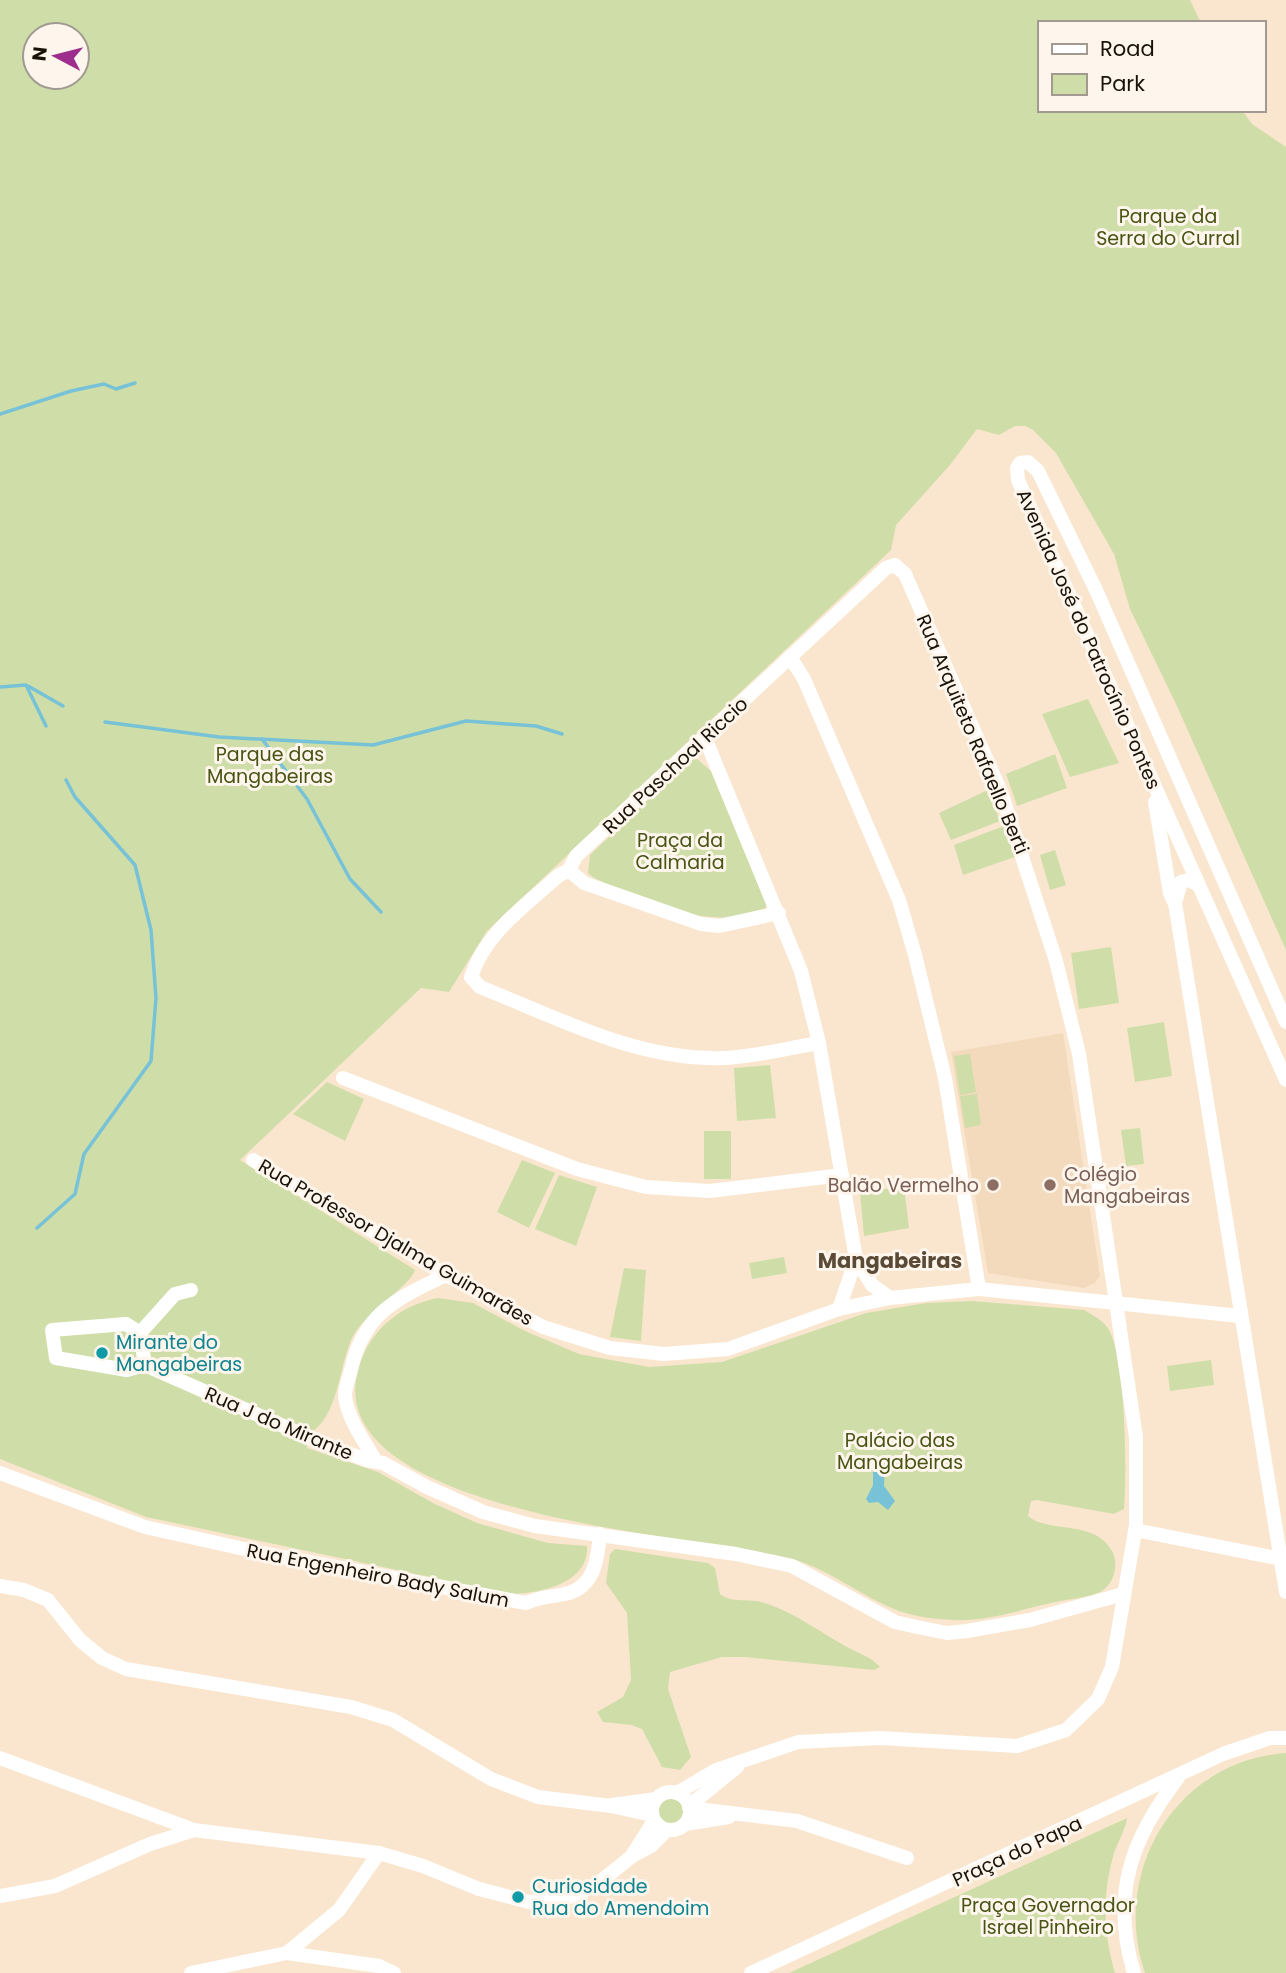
<svg xmlns="http://www.w3.org/2000/svg" width="1286" height="1973" font-family="Poppins,sans-serif">
<style>
.built{fill:#f3dabc}
.green{fill:#cfdea8;fill-rule:evenodd}
.water{fill:#77c2d7}
.lines{fill:none;stroke-linecap:round;stroke-linejoin:round}
.stream{stroke:#77c2d7;stroke-width:3.5}
.minor{stroke:#fff;stroke-width:14}
.education-dot{fill:#8d6e63;stroke:#fef5ec;stroke-width:2.5}
.culture-dot{fill:#0f9aa8;stroke:#fef5ec;stroke-width:2.5}
.labels{text-anchor:middle;stroke-width:6;stroke-linejoin:round;paint-order:stroke}
.park-label{font-size:19px;fill:#475413;stroke:#fef5ec}
.street-label{font-size:19px;fill:#191209;stroke:#fef5ec}
.education-label{font-size:19px;fill:#785e54;stroke:#fef5ec;text-anchor:start}
.culture-label{font-size:19px;fill:#0d838f;stroke:#fef5ec;text-anchor:start}
.neighbourhood-label{font-size:21px;font-weight:bold;fill:#5b4a36;stroke:#fef5ec}
</style>
<rect width="100%" height="100%" fill="#fae6ce"/>
<path class="built" d="M 1063,1033 L 1100,1276 L 1095,1283 L 1084,1288 L 988,1273 L 951,1052 Z"/>
<g class="green">
<path d="M 0,0 L 1190,0 L 1201,23 L 1039,23 L 1039,110 L 1242,110 L 1252,124 L 1286,147 L 1286,950 L 1176,704 L 1130,609 L 1114,554 L 1056,453 L 1033,430 L 1025,426 L 1015,426 L 999,435 L 977,429 L 950,465 L 896,525 L 891,550 L 487,931 L 449,992 L 421,988 L 240,1160 L 415,1270 C 411,1285 365,1313 353,1336 C 338,1365 340,1420 305,1436 L 307,1448 L 378,1472 L 433,1503 L 477,1523 L 548,1543 L 587,1546 C 590,1584 538,1594 510,1594 L 146,1517 L 0,1459 ZM 35,35 L 77,35 L 77,77 L 35,77 Z"/>
<path d="M 1088,699 L 1119,763 L 1070,777 L 1042,714 Z"/>
<path d="M 1055,754 L 1067,788 L 1017,806 L 1006,774 Z"/>
<path d="M 697,759 L 711,771 L 766,902 L 766,907 C 757,917 747,916 736,917 C 682,921 642,899 594,878 L 588,873 L 590,855 L 690,760 Z"/>
<path d="M 988,790 L 1000,821 L 951,840 L 939,813 Z"/>
<path d="M 1004,826 L 1015,857 L 963,875 L 954,845 Z"/>
<path d="M 1055,850 L 1066,885 L 1050,890 L 1040,855 Z"/>
<path d="M 1111,947 L 1119,1003 L 1079,1009 L 1071,953 Z"/>
<path d="M 1164,1022 L 1172,1076 L 1135,1082 L 1127,1028 Z"/>
<path d="M 970,1054 L 976,1092 L 960,1095 L 954,1056 Z"/>
<path d="M 770,1065 L 776,1118 L 737,1121 L 734,1068 Z"/>
<path d="M 327,1082 L 364,1099 L 345,1141 L 293,1114 Z"/>
<path d="M 977,1094 L 981,1125 L 965,1128 L 960,1096 Z"/>
<path d="M 1140,1128 L 1144,1164 L 1126,1166 L 1121,1130 Z"/>
<rect x="704" y="1131" width="27" height="48"/>
<path d="M 522,1160 L 555,1173 L 529,1228 L 497,1212 Z"/>
<path d="M 559,1175 L 597,1187 L 576,1246 L 535,1229 Z"/>
<path d="M 904,1186 L 909,1228 L 864,1236 L 860,1193 Z"/>
<path d="M 784,1257 L 787,1273 L 752,1279 L 749,1263 Z"/>
<path d="M 624,1268 L 646,1270 L 641,1341 L 610,1337 Z"/>
<path d="M 438,1298 L 473,1303 L 525,1331 L 579,1354 L 649,1367 L 722,1362 L 866,1313 L 926,1303 L 972,1301 L 1084,1310 C 1093,1315 1104,1321 1109,1330 C 1126,1361 1127,1473 1124,1509 L 1114,1514 L 1037,1500 L 1031,1501 L 1028,1516 C 1050,1534 1094,1519 1112,1551 C 1120,1565 1113,1587 1098,1593 C 1085,1598 1069,1599 1055,1602 C 1023,1609 986,1622 953,1620 C 935,1619 916,1617 899,1611 C 859,1596 828,1567 785,1557 C 701,1536 294,1514 363,1356 C 376,1325 405,1304 438,1298 Z"/>
<path d="M 1211,1360 L 1214,1385 L 1170,1391 L 1167,1366 Z"/>
<path d="M 615,1549 L 708,1563 L 715,1568 L 720,1594 C 733,1604 747,1598 761,1602 C 796,1612 821,1634 853,1650 C 864,1656 871,1657 880,1667 L 874,1670 L 745,1657 L 722,1657 L 670,1672 L 668,1689 L 691,1757 L 680,1770 L 662,1767 L 642,1729 L 631,1725 L 603,1722 L 597,1712 L 623,1697 L 631,1680 L 627,1613 L 606,1583 L 610,1554 Z"/>
<path d="M 1286,1753 L 1286,1973 L 1145,1973 C 1110,1871 1176,1761 1286,1753 Z"/>
<circle cx="671" cy="1811" r="14"/>
<path d="M 1127,1818 C 1126,1828 1118,1842 1114,1853 C 1102,1895 1103,1932 1115,1973 L 789,1973 Z"/>
</g>
<path class="water" d="M 877,1461 L 885,1464 L 884,1486 L 895,1501 L 888,1510 L 878,1502 L 869,1503 L 866,1499 L 873,1485 L 873,1467 Z"/>
<g class="lines">
<g class="stream">
<path d="M 0,414 L 71,391 L 104,384 L 116,389 L 135,383"/>
<path d="M 28,686 L 63,706"/>
<path d="M 0,687 L 26,685 L 46,726"/>
<path d="M 105,722 L 219,737 L 373,745 L 466,721 L 536,726 L 562,734"/>
<path d="M 262,739 L 307,799 L 350,879 L 381,912"/>
<path d="M 37,1228 L 75,1194 L 84,1154 L 151,1061 L 156,998 L 151,930 L 135,865 L 75,797 L 66,780"/>
</g>
<g class="minor">
<path d="M 790,657 L 804,679 L 899,900 L 915,955 L 945,1078 L 979,1289"/>
<path d="M 705,738 L 801,971 L 819,1043 L 856,1259"/>
<path d="M 1155,802 L 1170,893 L 1174,902"/>
<path d="M 569,870 L 584,883 L 701,924 L 719,926 L 779,913"/>
<path d="M 1198,885 L 1189,880 L 1181,882 L 1175,903 L 1286,1592"/>
<path d="M 1286,1022 L 1096,590 L 1038,471 L 1028,462 L 1020,463 L 1017,468 L 1018,480 L 1286,1080"/>
<path d="M 343,1078 L 577,1169 L 646,1187 L 710,1191 L 842,1175"/>
<path d="M 253,1160 L 446,1275 L 543,1327 L 610,1348 L 664,1354 L 728,1349 L 839,1309 L 890,1298 L 979,1289 L 1240,1316"/>
<path d="M 839,1309 L 856,1259 L 872,1285 L 890,1298"/>
<path d="M 126,1324 L 140,1333 L 145,1365 L 127,1370 L 56,1358 L 52,1330 Z"/>
<path d="M 140,1333 L 175,1294 L 191,1290"/>
<path d="M 145,1365 L 317,1441 L 366,1460 L 383,1463 L 427,1487 L 483,1512 L 535,1526 L 736,1554 L 792,1566 L 895,1622 L 917,1627 L 947,1633 L 967,1631 L 1030,1620 L 1123,1594"/>
<path d="M 375,1460 C 365,1442 347,1418 345,1396 C 345,1388 349,1377 351,1370 C 363,1313 398,1298 446,1275"/>
<path d="M 0,1473 L 145,1527 L 262,1553 L 526,1603 C 540,1596 554,1597 569,1593 C 595,1585 598,1557 600,1534"/>
<path d="M 1135,1530 L 1281,1559"/>
<path d="M 0,1586 L 24,1590 L 48,1600 L 80,1640 L 102,1658 L 126,1669 L 351,1707 L 393,1720 L 491,1779 L 538,1797 L 611,1806 L 652,1815"/>
<path d="M 0,1758 L 194,1830 L 379,1853 L 423,1866 L 479,1889 L 529,1902 L 569,1897 L 596,1885 L 631,1857 L 654,1821"/>
<circle cx="671" cy="1811" r="19"/>
<path d="M 677,1793 L 716,1770 L 798,1742 L 880,1738 L 1017,1746 L 1066,1730 L 1098,1699 L 1112,1667 L 1136,1525 L 1136,1437 L 1079,1054 L 1056,961 L 1001,792 L 905,574 L 895,565 L 886,568 L 576,856 L 569,870 L 558,876 C 525,906 485,933 471,977 L 480,987 C 558,1018 638,1061 724,1058 C 755,1057 788,1048 819,1043"/>
<path d="M 612,1805 L 656,1799"/>
<path d="M 689,1806 L 737,1767"/>
<path d="M 689,1808 L 797,1821 L 907,1858"/>
<path d="M 685,1824 L 729,1817"/>
<path d="M 632,1856 L 651,1846 L 667,1830"/>
<path d="M 0,1896 L 55,1886 L 150,1844 L 194,1830"/>
<path d="M 287,1953 L 379,1966 L 394,1973"/>
<path d="M 191,1973 L 287,1953 L 339,1910 L 379,1853"/>
<path d="M 751,1973 L 1223,1754 L 1270,1738 L 1286,1738"/>
<path d="M 1134,1973 C 1111,1896 1130,1840 1178,1778"/>
</g>
</g>
<g class="education-dot">
<circle cx="993" cy="1185" r="7"/>
<circle cx="1050" cy="1185" r="7"/>
</g>
<g class="culture-dot">
<circle cx="102" cy="1353" r="7"/>
<circle cx="518" cy="1897" r="7"/>
</g>
<g class="labels">
<g class="park-label">
<text x="1168" y="223">Parque da<tspan x="1168" dy="22">Serra do Curral</tspan></text>
<text x="270" y="761">Parque das<tspan x="270" dy="22">Mangabeiras</tspan></text>
<text x="680" y="847">Praça da<tspan x="680" dy="22">Calmaria</tspan></text>
<text x="900" y="1447">Palácio das<tspan x="900" dy="22">Mangabeiras</tspan></text>
<text x="1048" y="1912">Praça Governador<tspan x="1048" dy="22">Israel Pinheiro</tspan></text>
</g>
<g class="street-label">
<text transform="translate(1089 639) rotate(66)" y="7">Avenida José do Patrocínio Pontes</text>
<text transform="translate(973 734) rotate(67)" y="7">Rua Arquiteto Rafaello Berti</text>
<text transform="translate(675 765) rotate(-43)" y="7">Rua Paschoal Riccio</text>
<text transform="translate(396 1242) rotate(30)" y="7">Rua Professor Djalma Guimarães</text>
<text transform="translate(279 1423) rotate(23)" y="7">Rua J do Mirante</text>
<text transform="translate(378 1575) rotate(11)" y="7">Rua Engenheiro Bady Salum</text>
<text transform="translate(1017 1851) rotate(-25)" y="7">Praça do Papa</text>
</g>
<g class="education-label">
<text x="1064" y="1181">Colégio<tspan x="1064" dy="22">Mangabeiras</tspan></text>
<text x="979" y="1192" text-anchor="end">Balão Vermelho</text>
</g>
<g class="culture-label">
<text x="116" y="1349">Mirante do<tspan x="116" dy="22">Mangabeiras</tspan></text>
<text x="532" y="1893">Curiosidade<tspan x="532" dy="22">Rua do Amendoim</tspan></text>
</g>
<g class="neighbourhood-label">
<text x="890" y="1268">Mangabeiras</text>
</g>
</g>
<rect x="1038" y="21" width="228" height="91" fill="#fef5ec" stroke="#a29a91" stroke-width="2"/>
<rect x="1052" y="44" width="35" height="10" fill="#ffffff" stroke="#a29a91" stroke-width="2"/>
<text x="1100" y="56" font-size="21" fill="#191209">Road</text>
<rect x="1052" y="74" width="35" height="21" fill="#cfdea8" stroke="#a29a91" stroke-width="2"/>
<text x="1100" y="91" font-size="21" fill="#191209">Park</text>
<g transform="translate(56 56) rotate(277)"><circle r="33" fill="#fef5ec" stroke="#a29a91" stroke-width="2"/>
<path d="M0-5L12 26L0 18L-12 26Z" fill="#9d2e8d"/>
<text y="-10" font-size="19" font-weight="bold" text-anchor="middle" fill="#191209">N</text>
</g>
</svg>
